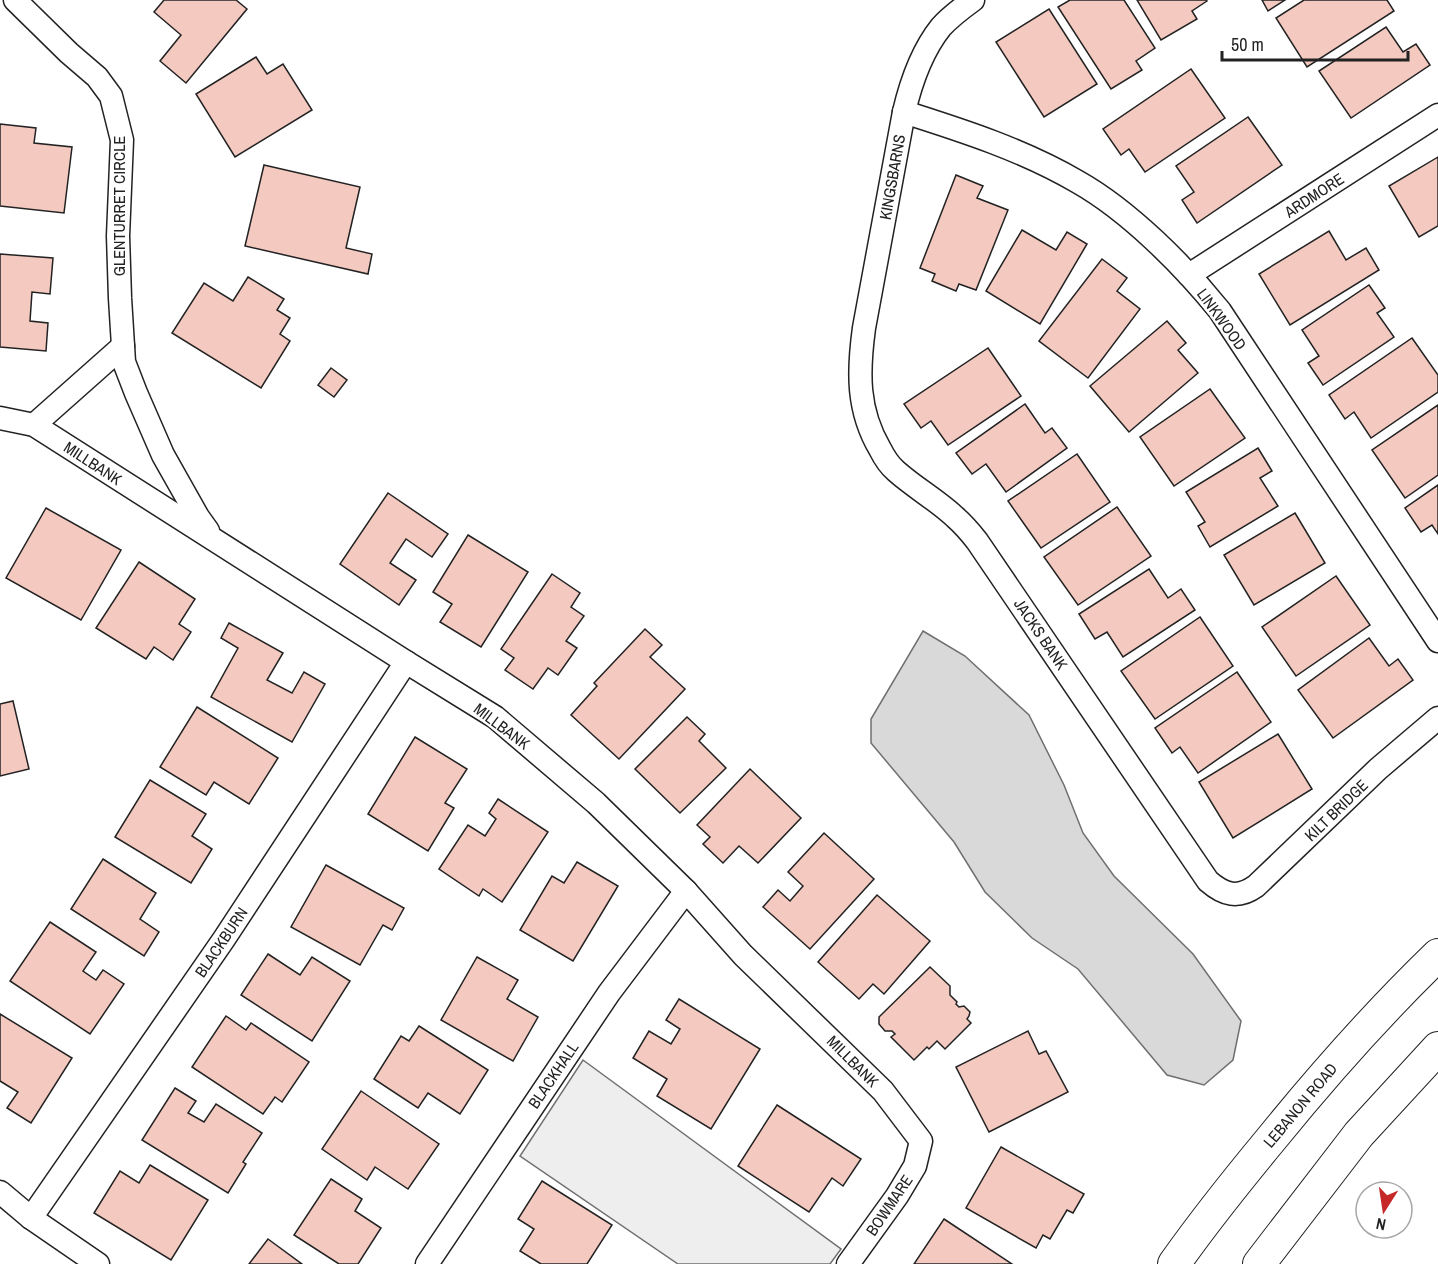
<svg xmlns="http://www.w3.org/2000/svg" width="1438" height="1264" font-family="'Archivo Narrow',sans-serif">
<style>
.green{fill:#eee;stroke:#6f6f6f;stroke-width:1.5}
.water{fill:#d9d9d9;stroke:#6f6f6f;stroke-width:1.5}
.building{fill:#f3c9c0;stroke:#222;stroke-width:1.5}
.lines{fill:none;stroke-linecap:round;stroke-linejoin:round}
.street-casing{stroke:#222;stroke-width:25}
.secondary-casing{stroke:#222;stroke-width:34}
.street{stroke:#fff;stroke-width:22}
.secondary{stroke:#fff;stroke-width:32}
.labels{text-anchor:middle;stroke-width:4.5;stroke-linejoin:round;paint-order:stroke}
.street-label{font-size:16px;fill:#222;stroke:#fff}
</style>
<rect width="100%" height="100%" fill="#fff"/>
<path class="green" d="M 583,1060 L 841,1249 L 830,1264 L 678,1264 L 520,1156 Z"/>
<path class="water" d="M 923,631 L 965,656 L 1029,715 L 1064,785 L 1083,833 L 1114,876 L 1193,954 L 1241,1021 L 1233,1060 L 1204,1085 L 1167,1075 L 1078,969 L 1032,938 L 985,892 L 954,842 L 871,743 L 871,719 Z"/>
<g class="building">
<path d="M 164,0 L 236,0 L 247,9 L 186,83 L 160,61 L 181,35 L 154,12 Z"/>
<path d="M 1070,0 L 1124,0 L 1155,48 L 1136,61 L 1142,70 L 1111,89 L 1058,7 Z"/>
<path d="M 1137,0 L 1206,0 L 1207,1 L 1192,11 L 1197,19 L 1161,40 Z"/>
<path d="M 1262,0 L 1285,0 L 1268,11 Z"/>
<path d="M 1304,0 L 1387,0 L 1394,11 L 1307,67 L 1276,18 Z"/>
<path d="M 1049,9 L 1097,84 L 1044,117 L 996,42 Z"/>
<path d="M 1386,27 L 1403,52 L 1416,44 L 1430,65 L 1351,118 L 1319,71 Z"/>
<path d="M 256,57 L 267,74 L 283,64 L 312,110 L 235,157 L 196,94 Z"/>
<path d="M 1191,69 L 1225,118 L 1145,172 L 1129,149 L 1121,155 L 1103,129 Z"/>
<path d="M 1248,117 L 1282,165 L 1197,223 L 1182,200 L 1194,192 L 1176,166 Z"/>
<path d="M 0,124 L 36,128 L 34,143 L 72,147 L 64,213 L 0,206 Z"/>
<path d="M 1438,157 L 1438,226 L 1419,237 L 1389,186 Z"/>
<path d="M 264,165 L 360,187 L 346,248 L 372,254 L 368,274 L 245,246 Z"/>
<path d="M 956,175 L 983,186 L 977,198 L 1008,210 L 976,290 L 959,284 L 956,291 L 932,281 L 935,274 L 920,268 Z"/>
<path d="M 1022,230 L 1056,250 L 1067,232 L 1087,244 L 1040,324 L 986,291 Z"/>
<path d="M 1329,231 L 1346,260 L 1366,248 L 1379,270 L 1290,325 L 1259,274 Z"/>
<path d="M 0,254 L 53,258 L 50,294 L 32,292 L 30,321 L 48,323 L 46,351 L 0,347 Z"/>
<path d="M 1102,259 L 1127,278 L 1117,291 L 1140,309 L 1088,378 L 1039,341 Z"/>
<path d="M 248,277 L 284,299 L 277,310 L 290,318 L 280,334 L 290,341 L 261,388 L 172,333 L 204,283 L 233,301 Z"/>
<path d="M 1369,285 L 1385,308 L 1377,313 L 1394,337 L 1323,385 L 1308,363 L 1319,356 L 1302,330 Z"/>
<path d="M 1167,321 L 1186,343 L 1178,350 L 1198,373 L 1129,432 L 1090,386 Z"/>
<path d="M 1412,338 L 1438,375 L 1438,392 L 1371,438 L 1354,412 L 1345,419 L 1329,395 Z"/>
<path d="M 988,348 L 1021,396 L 948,445 L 931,421 L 921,428 L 904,404 Z"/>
<path d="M 331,368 L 347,380 L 334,397 L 318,385 Z"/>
<path d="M 1210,389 L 1245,438 L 1174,486 L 1140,437 Z"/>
<path d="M 1025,404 L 1045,433 L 1052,428 L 1067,448 L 1006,492 L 986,464 L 972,474 L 956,453 Z"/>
<path d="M 1438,405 L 1438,475 L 1405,498 L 1372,450 Z"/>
<path d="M 1258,448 L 1272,471 L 1260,478 L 1278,506 L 1210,547 L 1198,526 L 1205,522 L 1186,492 Z"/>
<path d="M 1077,454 L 1110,502 L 1041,548 L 1008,501 Z"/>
<path d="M 1438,485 L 1438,534 L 1432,525 L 1421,532 L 1405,508 Z"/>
<path d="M 388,493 L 448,534 L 432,557 L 406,539 L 390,563 L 416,580 L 399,605 L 340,564 Z"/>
<path d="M 1117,507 L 1151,556 L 1078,605 L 1044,557 Z"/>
<path d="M 46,508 L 121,550 L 81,620 L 6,578 Z"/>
<path d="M 1295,513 L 1325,563 L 1254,605 L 1224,555 Z"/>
<path d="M 468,535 L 528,572 L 481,647 L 440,622 L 452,604 L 433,592 Z"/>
<path d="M 139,562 L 195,599 L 179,624 L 191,632 L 173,660 L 154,647 L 146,659 L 96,628 Z"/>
<path d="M 1149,569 L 1168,598 L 1181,589 L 1195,610 L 1123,657 L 1107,632 L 1095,639 L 1079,614 Z"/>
<path d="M 552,574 L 580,593 L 571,607 L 584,616 L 566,641 L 577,648 L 558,675 L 548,668 L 533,689 L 505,670 L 514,658 L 501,649 Z"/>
<path d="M 1336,576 L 1370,625 L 1296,676 L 1262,627 Z"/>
<path d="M 1200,617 L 1233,666 L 1155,719 L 1121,671 Z"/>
<path d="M 229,623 L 283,653 L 267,680 L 292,693 L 304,672 L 325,684 L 292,742 L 211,697 L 238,648 L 221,638 Z"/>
<path d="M 645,629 L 662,645 L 650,657 L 685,689 L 619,759 L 571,715 L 597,686 L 594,683 Z"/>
<path d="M 1369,638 L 1389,666 L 1398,659 L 1413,680 L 1333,738 L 1298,690 Z"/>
<path d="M 1237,672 L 1271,722 L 1198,773 L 1180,747 L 1172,753 L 1155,728 Z"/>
<path d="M 13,701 L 29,769 L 0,776 L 0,704 Z"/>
<path d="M 197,707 L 278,758 L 249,804 L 214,782 L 206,795 L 160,767 Z"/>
<path d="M 687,717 L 705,734 L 699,741 L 726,768 L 680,813 L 635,769 Z"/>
<path d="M 1278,734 L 1312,789 L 1233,838 L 1199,782 Z"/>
<path d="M 415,737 L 467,769 L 445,803 L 454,808 L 428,851 L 368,814 Z"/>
<path d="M 750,769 L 801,818 L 758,863 L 739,846 L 723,863 L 703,844 L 710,837 L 697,825 Z"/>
<path d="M 150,780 L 206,814 L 192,836 L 212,849 L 191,883 L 115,837 Z"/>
<path d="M 498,799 L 548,832 L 502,902 L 483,889 L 479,896 L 439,869 L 468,825 L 485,836 L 496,819 L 489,813 Z"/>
<path d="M 824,833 L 874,879 L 810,949 L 763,907 L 778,890 L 790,901 L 803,886 L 788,872 Z"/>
<path d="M 103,859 L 156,893 L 140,919 L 159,932 L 144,956 L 71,909 Z"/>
<path d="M 577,862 L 618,886 L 573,961 L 520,930 L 552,876 L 564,883 Z"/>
<path d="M 326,865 L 404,908 L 392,930 L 383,925 L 360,965 L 291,927 Z"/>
<path d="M 877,895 L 930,941 L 884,994 L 873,984 L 859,999 L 818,962 Z"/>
<path d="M 50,922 L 96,952 L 83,971 L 96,980 L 103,970 L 124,984 L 90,1034 L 10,981 Z"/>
<path d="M 268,954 L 300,975 L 312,957 L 350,981 L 312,1041 L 241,995 Z"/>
<path d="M 477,957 L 518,980 L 507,999 L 538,1017 L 513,1061 L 441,1020 Z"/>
<path d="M 930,967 L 950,986 L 950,995 L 957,1002 L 956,1004 L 959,1007 L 964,1006 L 970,1012 L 969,1016 L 967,1019 L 971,1023 L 945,1049 L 937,1041 L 929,1049 L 927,1047 L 914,1060 L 891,1037 L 895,1034 L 892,1031 L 885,1031 L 879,1024 L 879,1017 Z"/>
<path d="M 679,999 L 760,1049 L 711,1129 L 657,1096 L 667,1079 L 633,1058 L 649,1031 L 671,1044 L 680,1029 L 666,1020 Z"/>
<path d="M 0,1014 L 72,1058 L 31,1123 L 7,1108 L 18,1092 L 0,1081 Z"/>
<path d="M 226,1016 L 246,1030 L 251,1023 L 309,1062 L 282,1102 L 275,1097 L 263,1114 L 192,1067 Z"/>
<path d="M 419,1026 L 488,1070 L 460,1114 L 428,1093 L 418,1108 L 374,1079 L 401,1036 L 409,1041 Z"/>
<path d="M 1028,1031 L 1039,1054 L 1046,1051 L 1068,1092 L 989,1132 L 956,1067 Z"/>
<path d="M 175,1088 L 196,1101 L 188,1113 L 204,1122 L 216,1104 L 262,1133 L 243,1162 L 246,1164 L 228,1193 L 142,1140 Z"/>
<path d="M 361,1091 L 439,1144 L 408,1189 L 375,1167 L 367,1180 L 322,1149 Z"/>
<path d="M 777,1105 L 861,1159 L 843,1186 L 832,1178 L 809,1212 L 738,1166 Z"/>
<path d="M 1001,1147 L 1084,1194 L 1073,1213 L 1067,1210 L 1050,1239 L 1043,1235 L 1036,1248 L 966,1208 Z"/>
<path d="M 150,1165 L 208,1200 L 171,1260 L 94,1213 L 120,1171 L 139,1183 Z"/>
<path d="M 331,1179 L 362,1199 L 355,1211 L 381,1228 L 358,1264 L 339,1264 L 294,1235 Z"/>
<path d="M 542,1181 L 612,1225 L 587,1264 L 541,1264 L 520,1251 L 534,1229 L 518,1219 Z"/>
<path d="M 944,1219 L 1012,1264 L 914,1264 Z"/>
<path d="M 268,1239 L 302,1264 L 249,1264 Z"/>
</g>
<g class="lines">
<defs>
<g id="street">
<path d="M 15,0 L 69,53 L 97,77 L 111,96 L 122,140 L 118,236 L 120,298 L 124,362 L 136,393 L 163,455 L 198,517 L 208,531"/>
<path d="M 973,0 C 962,8 950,17 941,27 C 921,52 911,82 904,112 L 864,328 C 858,372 857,410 880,449 C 884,457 889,465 896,471 C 915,488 937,500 955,517 C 963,524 970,532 977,541 L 1208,881 C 1224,895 1238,899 1256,886 L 1378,769 L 1438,718"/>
<path d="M 904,112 C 964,131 1023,150 1078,182 C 1129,211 1183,265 1220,311 L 1438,641"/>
<path d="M 1189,275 L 1438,115"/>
<path d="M 0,418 L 34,425 L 406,662 L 495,717 L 596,803 L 686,891 L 743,955 L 883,1091 L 921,1141 L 915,1166 L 897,1196 L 848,1264"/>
<path d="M 34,425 L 123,346"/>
<path d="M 0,1192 L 31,1218 L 98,1264"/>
<path d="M 31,1218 L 224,939 L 406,662"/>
<path d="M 427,1264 L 609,993 L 686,891"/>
</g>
<g id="secondary">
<path d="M 1174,1264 C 1205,1220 1238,1179 1272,1138 C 1324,1074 1379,1012 1438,955"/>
<path d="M 1259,1264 L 1359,1134 L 1438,1048"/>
</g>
</defs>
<use href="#street" class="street-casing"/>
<use href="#secondary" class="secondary-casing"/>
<use href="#street" class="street"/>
<use href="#secondary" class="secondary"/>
</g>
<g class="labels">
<g class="street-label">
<text transform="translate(892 177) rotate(-80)" y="6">KINGSBARNS</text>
<text transform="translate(1314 195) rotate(-33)" y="6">ARDMORE</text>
<text transform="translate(119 206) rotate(-90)" y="6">GLENTURRET CIRCLE</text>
<text transform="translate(1222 319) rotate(54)" y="6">LINKWOOD</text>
<text transform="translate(93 463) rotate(33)" y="6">MILLBANK</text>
<text transform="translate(1041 634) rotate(56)" y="6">JACKS BANK</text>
<text transform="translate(502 726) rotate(37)" y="6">MILLBANK</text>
<text transform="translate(1336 810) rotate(-44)" y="6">KILT BRIDGE</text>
<text transform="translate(221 942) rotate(-56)" y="6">BLACKBURN</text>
<text transform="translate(853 1061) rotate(45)" y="6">MILLBANK</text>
<text transform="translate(553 1075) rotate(-56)" y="6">BLACKHALL</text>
<text transform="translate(1300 1105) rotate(-50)" y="6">LEBANON ROAD</text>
<text transform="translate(889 1205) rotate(-56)" y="6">BOWMARE</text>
</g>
</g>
<g transform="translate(1384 1210) rotate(192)"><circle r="28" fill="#ffffff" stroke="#a7a7a7" stroke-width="1.5"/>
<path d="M0-4.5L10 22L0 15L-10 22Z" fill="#c62828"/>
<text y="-9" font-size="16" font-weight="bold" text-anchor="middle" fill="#222222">N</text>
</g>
<path d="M1222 51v9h186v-9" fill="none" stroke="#222222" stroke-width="3"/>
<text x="1231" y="51" font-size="18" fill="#222222" stroke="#ffffff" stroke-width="4.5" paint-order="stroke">50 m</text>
</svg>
